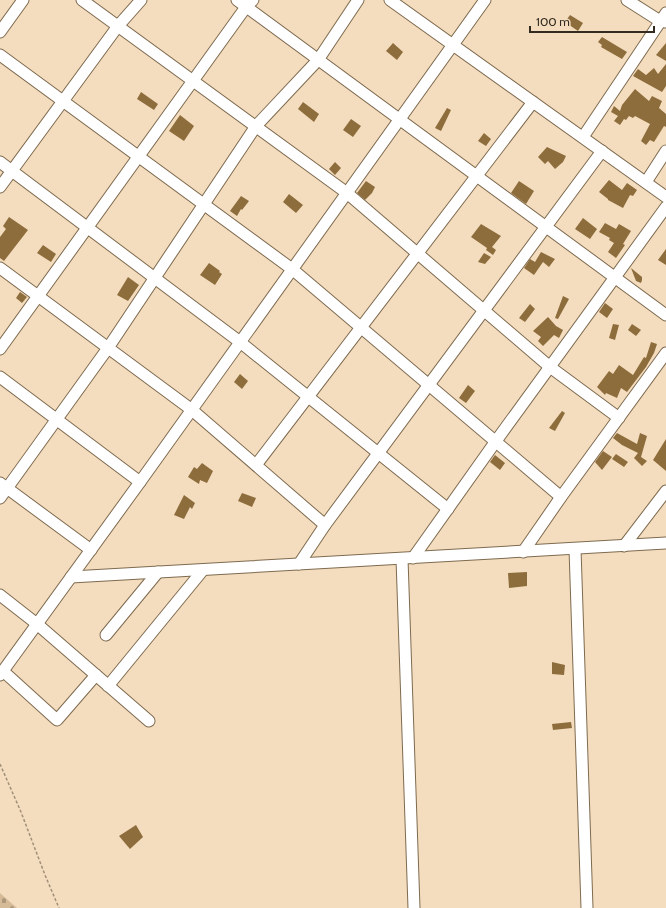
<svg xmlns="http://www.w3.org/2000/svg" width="666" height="908" font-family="Cabin,sans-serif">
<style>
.cemetery{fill:url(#cemetery-stones)}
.building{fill:#8e6d3d}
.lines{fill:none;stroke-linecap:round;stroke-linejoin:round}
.minor-casing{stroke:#7e6a4f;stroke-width:13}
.path{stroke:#a19079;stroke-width:1.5;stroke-dasharray:3 2;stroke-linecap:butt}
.minor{stroke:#fff;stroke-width:11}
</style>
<defs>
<pattern id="cemetery-stones" width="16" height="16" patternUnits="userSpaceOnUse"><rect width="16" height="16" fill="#d5bb98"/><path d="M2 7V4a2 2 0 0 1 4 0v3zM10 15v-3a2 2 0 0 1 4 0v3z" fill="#ad987b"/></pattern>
</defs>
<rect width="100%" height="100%" fill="#f4ddbe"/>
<path class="cemetery" d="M 0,893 L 17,908 L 0,908 Z"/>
<g class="building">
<path d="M 570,15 L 583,23 L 578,31 L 565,22 Z"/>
<path d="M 602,37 L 627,52 L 622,59 L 601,47 L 602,45 L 598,42 Z"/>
<path d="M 393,43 L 403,52 L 397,60 L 386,51 Z"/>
<path d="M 666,43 L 666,61 L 656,55 Z"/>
<path d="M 666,64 L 666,86 L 662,92 L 633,76 L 638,69 L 646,75 L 654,68 L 658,74 Z"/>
<path d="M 635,89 L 649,101 L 652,96 L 662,101 L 659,108 L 666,114 L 666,127 L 664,126 L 654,142 L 650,140 L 646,145 L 641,141 L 650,124 L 635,116 L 633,118 L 629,116 L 626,120 L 624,119 L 620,125 L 614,121 L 618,116 L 611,112 L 614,106 L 620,111 L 622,105 Z"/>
<path d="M 141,92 L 158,104 L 154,110 L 137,99 Z"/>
<path d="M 303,102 L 319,114 L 314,122 L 298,109 Z"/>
<path d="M 447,108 L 451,110 L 441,131 L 435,128 Z"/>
<path d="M 180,115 L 194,126 L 184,141 L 169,131 Z"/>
<path d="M 351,119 L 361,126 L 353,137 L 343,130 Z"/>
<path d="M 484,133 L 491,139 L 486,146 L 478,141 Z"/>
<path d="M 547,147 L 566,156 L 563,162 L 555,169 L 548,161 L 545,164 L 538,157 Z"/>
<path d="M 335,162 L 341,168 L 335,175 L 329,169 Z"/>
<path d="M 609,180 L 622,190 L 627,183 L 637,190 L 633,196 L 630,195 L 623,208 L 608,200 L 608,199 L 599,192 Z"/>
<path d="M 366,181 L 375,187 L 372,193 L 365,200 L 357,193 Z"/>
<path d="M 519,181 L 534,191 L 526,204 L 511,193 Z"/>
<path d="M 289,194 L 303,205 L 296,213 L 283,202 Z"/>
<path d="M 241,196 L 249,201 L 242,210 L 241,209 L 237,216 L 230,211 Z"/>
<path d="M 9,217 L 28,230 L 4,261 L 0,258 L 0,237 L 6,229 L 3,226 Z"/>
<path d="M 583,218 L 597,229 L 590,239 L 575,229 Z"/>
<path d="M 605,223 L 616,229 L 619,224 L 631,231 L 623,244 L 625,245 L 616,258 L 608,252 L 614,243 L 609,240 L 610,238 L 599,232 Z"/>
<path d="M 481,224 L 501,236 L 492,247 L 496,250 L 493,255 L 486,250 L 487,248 L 471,237 Z"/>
<path d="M 43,245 L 56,254 L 51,262 L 37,253 Z"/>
<path d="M 666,249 L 666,265 L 658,260 Z"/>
<path d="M 541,252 L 555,259 L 549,267 L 543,262 L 534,275 L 524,268 L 530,259 L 535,262 Z"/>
<path d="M 484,253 L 491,257 L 485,264 L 478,262 Z"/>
<path d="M 209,263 L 220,271 L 219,272 L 222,274 L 215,285 L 200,275 Z"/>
<path d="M 631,268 L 642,277 L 642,280 L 641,283 L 636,281 Z"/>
<path d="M 128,277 L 139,285 L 128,301 L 117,295 Z"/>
<path d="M 20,292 L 27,297 L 22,303 L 16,298 Z"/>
<path d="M 563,296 L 569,299 L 558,319 L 555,318 Z"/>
<path d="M 605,303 L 613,309 L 607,318 L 599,312 Z"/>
<path d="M 530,304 L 535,309 L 525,322 L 519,318 Z"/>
<path d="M 548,317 L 556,326 L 563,330 L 559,338 L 554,335 L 543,346 L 538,341 L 541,337 L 533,331 Z"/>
<path d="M 613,324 L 619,325 L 615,340 L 609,338 Z"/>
<path d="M 632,324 L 641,330 L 636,336 L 628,330 Z"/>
<path d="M 651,342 L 657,344 L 654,353 L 646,367 L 627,392 L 621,388 L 617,398 L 606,393 L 605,395 L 597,387 L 609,371 L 613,374 L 619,365 L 633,375 L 644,357 L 646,358 Z"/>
<path d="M 240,374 L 248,381 L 242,389 L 234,382 Z"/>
<path d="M 468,385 L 475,391 L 466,403 L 459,398 Z"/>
<path d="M 562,411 L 565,413 L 555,431 L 549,428 Z"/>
<path d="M 617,433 L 637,444 L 640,433 L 647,436 L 641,457 L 647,461 L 642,466 L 634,458 L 638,453 L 622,445 L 613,438 Z"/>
<path d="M 666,439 L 666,471 L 653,460 Z"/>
<path d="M 603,451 L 612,457 L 602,470 L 595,462 Z"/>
<path d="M 616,454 L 628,462 L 624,467 L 612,459 Z"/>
<path d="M 495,455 L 505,463 L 500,470 L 490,462 Z"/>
<path d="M 202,463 L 213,471 L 207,483 L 200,480 L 199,484 L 188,477 L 194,467 L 197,469 Z"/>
<path d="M 242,493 L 256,498 L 252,507 L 238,501 Z"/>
<path d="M 184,495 L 195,503 L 192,509 L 190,507 L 184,519 L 174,515 Z"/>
<path d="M 527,572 L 527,586 L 509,588 L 508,573 Z"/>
<path d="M 552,662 L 565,665 L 564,675 L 552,674 Z"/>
<path d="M 571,722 L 572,728 L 553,730 L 552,724 Z"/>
<path d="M 136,825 L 143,837 L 130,849 L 119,836 Z"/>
</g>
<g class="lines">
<defs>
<g id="minor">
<path d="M 82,0 L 347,193 L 550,367 L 619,418"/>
<path d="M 237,0 L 666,315"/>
<path d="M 390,0 L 666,197"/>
<path d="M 627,0 L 660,21 L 666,22"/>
<path d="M 0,32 L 23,0"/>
<path d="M 0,55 L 292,269 L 561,497"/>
<path d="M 583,137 L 666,13"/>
<path d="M 0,162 L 240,342 L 448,509"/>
<path d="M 646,182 L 666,151"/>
<path d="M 0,187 L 118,26 L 141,0"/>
<path d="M 0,268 L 192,410 L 325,525"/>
<path d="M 0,349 L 246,7 L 253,0"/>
<path d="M 0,377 L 140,482"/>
<path d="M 256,465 L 533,102"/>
<path d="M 0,483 L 91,550"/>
<path d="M 0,498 L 108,348 L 256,126 L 318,60 L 358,0"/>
<path d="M 624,546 L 666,491"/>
<path d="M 575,549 L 587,908"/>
<path d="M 523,552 L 561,497 L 666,353"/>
<path d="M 413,558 L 496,441 L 666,207"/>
<path d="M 402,559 L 414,908"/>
<path d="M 299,564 L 325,525 L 602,151"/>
<path d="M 71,577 L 666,543"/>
<path d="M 0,595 L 37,624 L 149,721"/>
<path d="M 106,635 L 158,572"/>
<path d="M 3,671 L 57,720 L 96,675"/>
<path d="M 0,675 L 140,482 L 485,0"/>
<path d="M 108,686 L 203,570"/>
</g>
</defs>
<use href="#minor" class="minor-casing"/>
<path class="path" d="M 0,764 L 21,812 L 45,875 L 59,908"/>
<use href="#minor" class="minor"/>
</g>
<path d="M530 26v6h124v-6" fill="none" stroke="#332b1f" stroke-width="2"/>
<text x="536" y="26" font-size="12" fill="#332b1f" stroke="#f4ddbe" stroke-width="3" paint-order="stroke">100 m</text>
</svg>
